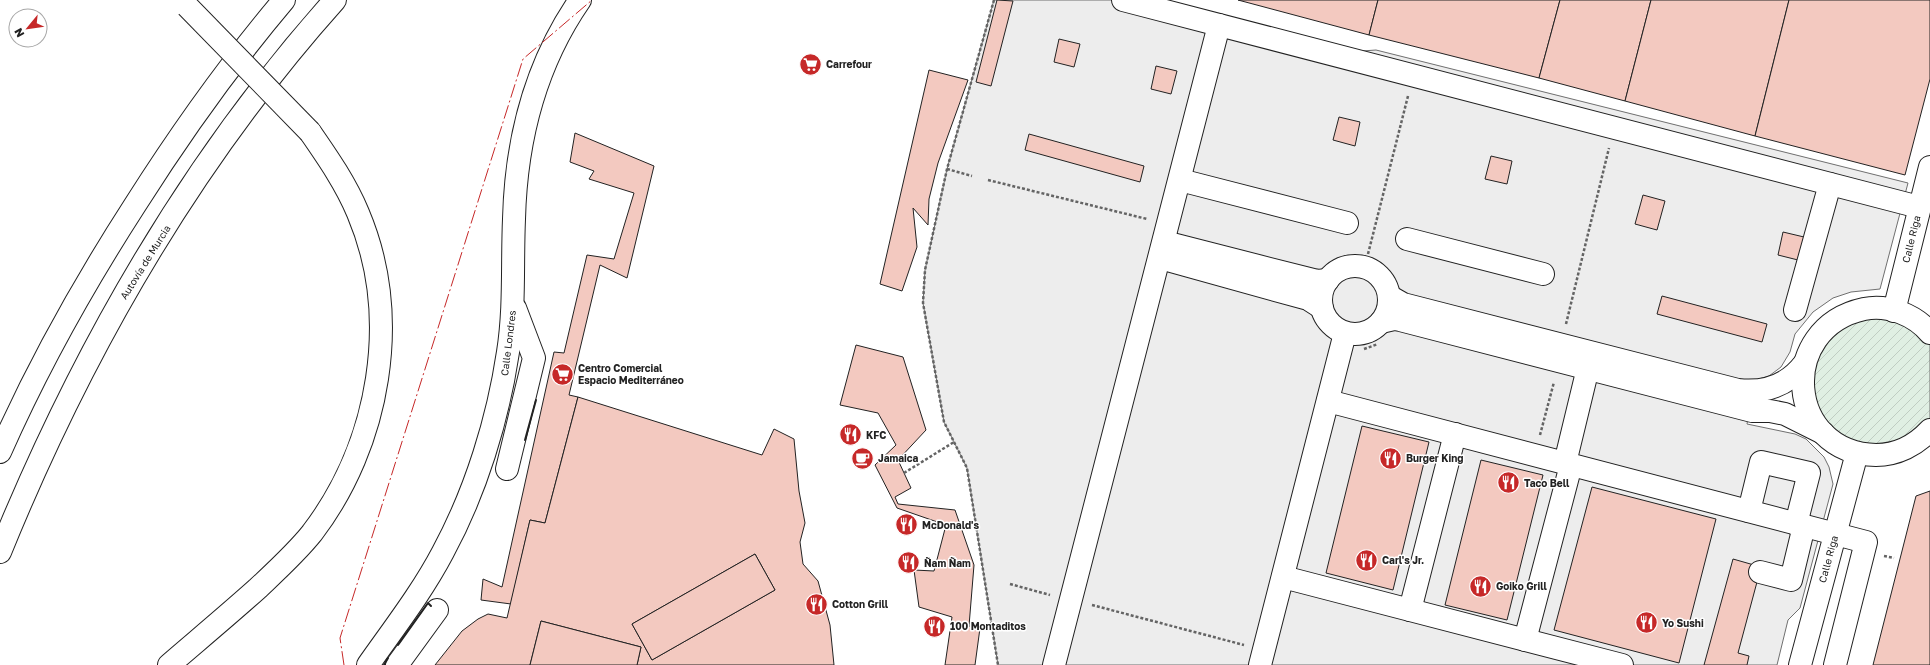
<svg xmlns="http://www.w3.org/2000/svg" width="1930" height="665" font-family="'Golos Text',sans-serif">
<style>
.garden{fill:url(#garden-furrows);stroke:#6f6f6f}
.parking{fill:#ededed;stroke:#6f6f6f}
.building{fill:#f3c9c0;stroke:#222;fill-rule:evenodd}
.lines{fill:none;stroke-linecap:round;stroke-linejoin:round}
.minor-casing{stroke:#222;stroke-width:24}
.highway-casing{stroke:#222;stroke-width:24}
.path{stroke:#646464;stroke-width:2.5;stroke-dasharray:3 2;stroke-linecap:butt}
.minor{stroke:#fff;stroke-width:22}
.highway{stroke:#fff;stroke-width:22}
.highway-bridge-casing{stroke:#222;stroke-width:24;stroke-linecap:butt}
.highway-bridge{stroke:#fff;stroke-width:22}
.wall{stroke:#222;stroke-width:2}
.power{stroke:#c62828;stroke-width:1;stroke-dasharray:14 3 2 3;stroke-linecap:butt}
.labels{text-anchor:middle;stroke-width:3;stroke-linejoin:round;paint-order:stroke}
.poi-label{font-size:10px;font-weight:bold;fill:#222;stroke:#fff;text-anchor:start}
.street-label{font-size:10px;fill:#222;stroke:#fff}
</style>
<defs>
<pattern id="garden-furrows" width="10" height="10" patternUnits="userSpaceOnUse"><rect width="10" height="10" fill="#e0efe3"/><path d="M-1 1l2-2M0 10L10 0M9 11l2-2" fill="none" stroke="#c0cdc2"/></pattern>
</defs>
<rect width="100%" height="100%" fill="#fff"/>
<path class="garden" d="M 1854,311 L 1927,329 L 1930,333 L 1930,430 L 1893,453 L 1823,433 L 1804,364 Z"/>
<path class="parking" d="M 994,0 L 1153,0 L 1348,52 L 1376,50 L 1908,183 L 1880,289 L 1851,292 L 1833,298 L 1813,312 L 1795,334 L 1790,352 L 1781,367 L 1769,376 L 1755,380 L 1747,424 L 1795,434 L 1806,439 L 1824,457 L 1829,467 L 1833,484 L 1800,608 L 1788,620 L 1777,665 L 998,665 L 967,468 L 944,422 L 923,303 L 925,270 L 947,169 Z"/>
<g class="building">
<path d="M 997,0 L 1013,1 L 991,86 L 976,82 Z"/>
<path d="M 1238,0 L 1378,0 L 1369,35 Z"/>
<path d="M 1378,0 L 1560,0 L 1539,78 L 1369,35 Z"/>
<path d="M 1560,0 L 1651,0 L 1625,101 L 1539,78 Z"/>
<path d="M 1651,0 L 1789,0 L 1755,136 L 1625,101 Z"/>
<path d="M 1789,0 L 1930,0 L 1930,79 L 1905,175 L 1755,136 Z"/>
<path d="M 1059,39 L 1080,44 L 1074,67 L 1054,62 Z"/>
<path d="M 1156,66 L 1177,71 L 1171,94 L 1151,89 Z"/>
<path d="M 929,70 L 968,80 L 938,163 L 929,199 L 928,225 L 913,208 L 917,247 L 902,291 L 880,284 Z"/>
<path d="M 1339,117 L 1360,122 L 1355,146 L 1333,140 Z"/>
<path d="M 575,133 L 654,166 L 627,278 L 600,265 L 569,395 L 578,397 L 545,523 L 530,520 L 511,604 L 481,600 L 483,579 L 502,587 L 554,352 L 564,353 L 587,255 L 614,259 L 634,193 L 589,179 L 594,171 L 570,162 Z"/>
<path d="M 1029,134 L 1144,166 L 1140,182 L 1025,150 Z"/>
<path d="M 1491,156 L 1512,161 L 1507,184 L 1485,179 Z"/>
<path d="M 1643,195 L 1665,201 L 1657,230 L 1635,224 Z"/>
<path d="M 1783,232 L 1804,237 L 1798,260 L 1778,255 Z"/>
<path d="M 1662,296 L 1767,324 L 1762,342 L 1657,314 Z"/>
<path d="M 856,345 L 903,357 L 926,430 L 898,460 L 911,488 L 895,497 L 898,504 L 955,510 L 974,565 L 969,626 L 980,628 L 975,665 L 945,665 L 952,617 L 919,607 L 914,570 L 934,571 L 946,525 L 897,508 L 875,465 L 896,445 L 878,413 L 840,405 Z"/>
<path d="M 578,397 L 762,455 L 774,429 L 794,439 L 799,491 L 805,523 L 800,542 L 803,564 L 818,581 L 830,625 L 834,665 L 637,665 L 641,647 L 541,621 L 530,665 L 435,665 L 462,631 L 478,619 L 488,614 L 507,618 L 530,520 L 545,523 ZM 755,554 L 775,590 L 652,660 L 632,624 Z"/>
<path d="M 1362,426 L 1429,442 L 1393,590 L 1326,573 Z"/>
<path d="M 1481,460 L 1543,475 L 1507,620 L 1445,605 Z"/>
<path d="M 1592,487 L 1716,519 L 1679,663 L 1554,630 Z"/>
<path d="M 1930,491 L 1930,665 L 1873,665 L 1916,496 Z"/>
<path d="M 755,554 L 775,590 L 652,660 L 632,624 Z"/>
<path d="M 1733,559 L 1761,567 L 1738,653 L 1749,656 L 1747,665 L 1704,665 Z"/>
<path d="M 541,621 L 641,647 L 637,665 L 530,665 Z"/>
</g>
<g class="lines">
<defs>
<g id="minor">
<path d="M 1123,0 L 1919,207"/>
<path d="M 1180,180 L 1347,223"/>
<path d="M 1407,239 L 1543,274"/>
<path d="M 1164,242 L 1317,281 L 1328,280"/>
<path d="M 1160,258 L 1308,299 L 1322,308"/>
<circle cx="1355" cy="300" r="34"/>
<path d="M 1389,296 L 1403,304 L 1738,390 C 1765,393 1788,385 1804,364"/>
<path d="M 1795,310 L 1830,184"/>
<path d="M 1894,311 L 1930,167"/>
<path d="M 1381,322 L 1394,319 L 1400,320 L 1752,411 L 1770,411 L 1785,414 L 1823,433"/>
<path d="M 1930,333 C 1915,315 1888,304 1864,309 C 1776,328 1786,453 1876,455 C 1897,455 1916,445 1930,430"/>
<path d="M 1328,401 L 1866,542 L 1835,665"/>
<path d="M 1565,463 L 1588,368"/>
<path d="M 507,469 L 534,358 L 515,308"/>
<path d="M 1749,511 L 1761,462 L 1809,473 L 1796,524"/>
<path d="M 1760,572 L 1791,580 L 1804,526"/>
<path d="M 1283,577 L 1622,665"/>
<path d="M 1410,610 L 1455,434"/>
<path d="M 1525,640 L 1571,465"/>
<path d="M 368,665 C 394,628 422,592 443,552 C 476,491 498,419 508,352 C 515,308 512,264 514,219 C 516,141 535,65 580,0"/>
<path d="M 397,665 L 437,610"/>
<path d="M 1054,665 L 1219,25"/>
<path d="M 1260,665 L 1345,333"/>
<path d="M 1800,665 L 1857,453"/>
</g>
<g id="highway">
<path d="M 0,452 C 38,366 84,284 135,205 C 180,134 229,65 284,0"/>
<path d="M 0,552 C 81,353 191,161 335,0"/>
<path d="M 169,665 C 198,640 228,615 257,589 C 276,571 296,553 312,533 C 380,444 402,317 358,213 C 346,184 328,158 310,132"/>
</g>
</defs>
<use href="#minor" class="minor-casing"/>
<use href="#highway" class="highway-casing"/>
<g class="path">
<path d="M 994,0 L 947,169 L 925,270 L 923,303 L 944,422 L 967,468 L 998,665"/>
<path d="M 947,169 L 972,176"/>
<path d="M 988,180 L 1147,219"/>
<path d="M 1368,254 L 1408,96"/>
<path d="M 1566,324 L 1609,148"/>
<path d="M 1364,349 L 1378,344"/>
<path d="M 1540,435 L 1554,382"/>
<path d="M 904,473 L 954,442"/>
<path d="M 1884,556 L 1894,558"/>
<path d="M 1010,584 L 1050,595"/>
<path d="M 1092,605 L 1244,645"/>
</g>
<use href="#minor" class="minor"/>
<use href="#highway" class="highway"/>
<defs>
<path id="highway-bridge" d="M 187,6 L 310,132"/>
</defs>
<use href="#highway-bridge" class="highway-bridge-casing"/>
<use href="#highway-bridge" class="highway-bridge"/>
<g class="wall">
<path d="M 525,440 L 536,400"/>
<path d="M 398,645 L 428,603 L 431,606"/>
<path d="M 384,665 L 388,658"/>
</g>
<path class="power" d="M 344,665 L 340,638 L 523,59 L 592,0"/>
</g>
<defs>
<symbol id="supermarket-disc" viewBox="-11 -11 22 22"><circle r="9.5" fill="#c62828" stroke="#fff"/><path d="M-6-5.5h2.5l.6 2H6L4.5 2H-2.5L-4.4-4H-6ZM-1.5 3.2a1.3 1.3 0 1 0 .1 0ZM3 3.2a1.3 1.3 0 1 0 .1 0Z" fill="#fff"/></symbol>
<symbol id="restaurant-disc" viewBox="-11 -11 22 22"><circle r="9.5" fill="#c62828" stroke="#fff"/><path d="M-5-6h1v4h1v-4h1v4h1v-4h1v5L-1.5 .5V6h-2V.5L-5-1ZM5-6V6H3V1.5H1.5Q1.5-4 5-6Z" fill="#fff"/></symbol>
<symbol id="cafe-disc" viewBox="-11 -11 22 22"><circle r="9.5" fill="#c62828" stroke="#fff"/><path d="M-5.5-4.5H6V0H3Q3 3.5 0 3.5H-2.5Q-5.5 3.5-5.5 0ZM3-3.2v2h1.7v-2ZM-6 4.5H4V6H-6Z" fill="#fff"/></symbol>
</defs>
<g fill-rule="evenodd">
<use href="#supermarket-disc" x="798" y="52" width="25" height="25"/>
<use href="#supermarket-disc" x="550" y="362" width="25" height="25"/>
<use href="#restaurant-disc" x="838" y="422" width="25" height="25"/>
<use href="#cafe-disc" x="850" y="446" width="25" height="25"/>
<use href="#restaurant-disc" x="1378" y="446" width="25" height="25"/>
<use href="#restaurant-disc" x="1496" y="470" width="25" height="25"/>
<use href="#restaurant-disc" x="894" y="512" width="25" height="25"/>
<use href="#restaurant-disc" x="1354" y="548" width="25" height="25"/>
<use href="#restaurant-disc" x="896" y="550" width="25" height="25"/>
<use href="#restaurant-disc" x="1468" y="574" width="25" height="25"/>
<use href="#restaurant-disc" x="804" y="592" width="25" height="25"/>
<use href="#restaurant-disc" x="1634" y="610" width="25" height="25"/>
<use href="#restaurant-disc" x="922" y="614" width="25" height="25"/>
</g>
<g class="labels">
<g class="poi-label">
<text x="826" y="68">Carrefour</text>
<text x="578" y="372">Centro Comercial<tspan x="578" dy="12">Espacio Mediterráneo</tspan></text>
<text x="866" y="439">KFC</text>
<text x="878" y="462">Jamaica</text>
<text x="1406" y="462">Burger King</text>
<text x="1524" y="487">Taco Bell</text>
<text x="922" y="529">McDonald's</text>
<text x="1382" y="564">Carl's Jr.</text>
<text x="924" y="567">Ñam Ñam</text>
<text x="1496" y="590">Goiko Grill</text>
<text x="832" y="608">Cotton Grill</text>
<text x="1662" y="627">Yo Sushi</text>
<text x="950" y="630">100 Montaditos</text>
</g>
<g class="street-label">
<text transform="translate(1911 239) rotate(-76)" y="4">Calle Riga</text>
<text transform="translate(145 262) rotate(-58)" y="4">Autovía de Murcia</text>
<text transform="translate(508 343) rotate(-83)" y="4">Calle Londres</text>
<text transform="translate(1828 559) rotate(-75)" y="4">Calle Riga</text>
</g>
</g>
<g transform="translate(28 28) rotate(241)"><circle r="19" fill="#ffffff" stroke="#a7a7a7"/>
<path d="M0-3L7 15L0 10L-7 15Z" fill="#c62828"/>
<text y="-6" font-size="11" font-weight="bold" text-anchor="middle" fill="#222222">N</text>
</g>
</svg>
